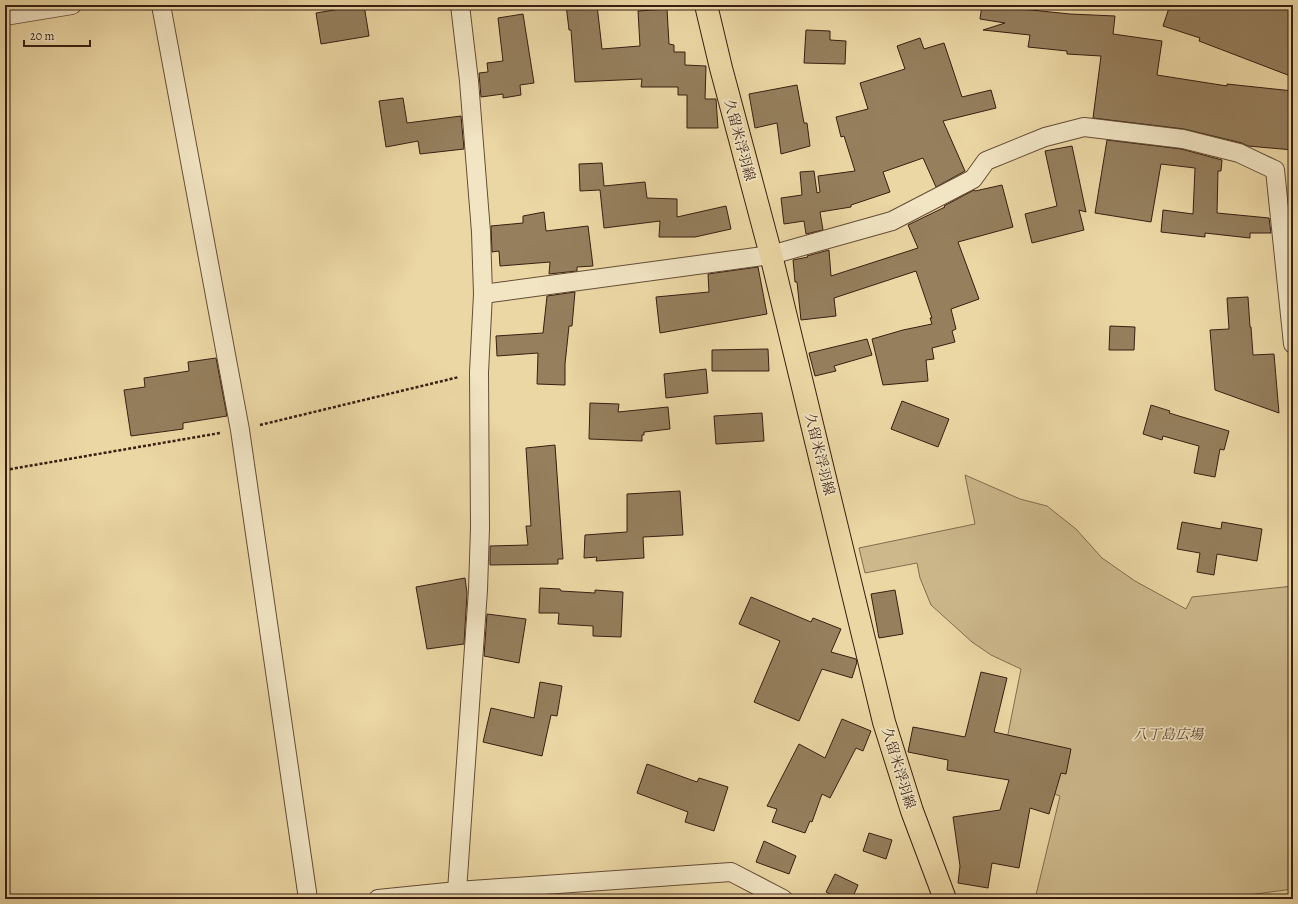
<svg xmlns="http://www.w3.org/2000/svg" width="1298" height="904" font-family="Alegreya,'Noto Serif JP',serif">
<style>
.green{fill:#ccb88b;stroke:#826c4e}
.building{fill:#957f5d;stroke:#371f11}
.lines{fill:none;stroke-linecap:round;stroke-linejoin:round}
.minor-casing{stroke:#644d36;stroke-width:20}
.primary-casing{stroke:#371f11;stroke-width:24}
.path{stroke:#371f11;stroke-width:2.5;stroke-dasharray:3 2;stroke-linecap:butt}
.minor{stroke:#f2e5c4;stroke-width:18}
.primary{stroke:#ebd7a4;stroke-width:22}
.labels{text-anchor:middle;stroke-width:3.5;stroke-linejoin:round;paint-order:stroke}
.street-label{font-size:14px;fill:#371f11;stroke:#f2e5c4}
.park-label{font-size:14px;font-style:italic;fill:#5c4530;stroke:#f2e5c4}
</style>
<rect width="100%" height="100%" fill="#ebd7a4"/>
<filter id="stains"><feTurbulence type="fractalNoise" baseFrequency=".005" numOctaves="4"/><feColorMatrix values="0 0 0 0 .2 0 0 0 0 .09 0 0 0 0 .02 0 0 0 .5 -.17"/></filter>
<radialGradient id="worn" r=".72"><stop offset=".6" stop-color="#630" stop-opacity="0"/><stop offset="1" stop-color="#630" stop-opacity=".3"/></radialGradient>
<path class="green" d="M 965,475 L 1020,499 L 1047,506 L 1076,529 L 1102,558 L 1135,581 L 1186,609 L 1192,597 L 1293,586 L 1293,889 L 1218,899 L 1035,899 L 1060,796 L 1000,774 L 1021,669 L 991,655 L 972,642 L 931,605 L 920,578 L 917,563 L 865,573 L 859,548 L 975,524 Z"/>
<g class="building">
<path d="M 364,5 L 369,36 L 321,44 L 316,13 Z"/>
<path d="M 566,5 L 597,5 L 602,49 L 640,46 L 638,11 L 667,9 L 669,44 L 674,45 L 674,52 L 685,52 L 685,65 L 706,66 L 705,99 L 716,99 L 718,128 L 687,128 L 687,95 L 678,95 L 678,87 L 641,87 L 642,79 L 575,82 L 571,30 L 569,30 Z"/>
<path d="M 982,5 L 1070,14 L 1115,16 L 1113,34 L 1162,41 L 1157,75 L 1227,86 L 1227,84 L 1293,91 L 1293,150 L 1248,146 L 1242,143 L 1184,129 L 1093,118 L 1101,56 L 1067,54 L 1067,51 L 1028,47 L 1030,35 L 983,30 L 1005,23 L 980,19 Z"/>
<path d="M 1170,5 L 1282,5 L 1293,9 L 1293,77 L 1199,41 L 1200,38 L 1163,26 Z"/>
<path d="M 523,14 L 534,83 L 520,85 L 521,95 L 503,98 L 503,94 L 481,97 L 479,73 L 488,72 L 487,63 L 503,61 L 498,18 Z"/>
<path d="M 806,30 L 830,31 L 830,40 L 846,41 L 845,64 L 804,63 Z"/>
<path d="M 920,38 L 924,49 L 944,43 L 962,97 L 991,90 L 996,108 L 943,121 L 965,171 L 936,187 L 923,158 L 883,172 L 890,192 L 851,205 L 851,207 L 820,212 L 823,230 L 806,234 L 804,221 L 784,224 L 781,198 L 802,195 L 800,172 L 814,171 L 817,193 L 820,192 L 818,176 L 855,171 L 844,136 L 841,137 L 836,117 L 868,109 L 860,83 L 905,69 L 897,46 Z"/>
<path d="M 797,85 L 804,123 L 807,123 L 810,146 L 781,154 L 777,123 L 755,128 L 749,94 Z"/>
<path d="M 403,98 L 407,123 L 461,116 L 464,149 L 420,154 L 418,141 L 386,147 L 379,101 Z"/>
<path d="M 1107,140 L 1181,149 L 1222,160 L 1221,171 L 1218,171 L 1217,213 L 1269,218 L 1271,233 L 1250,233 L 1250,238 L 1205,233 L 1205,237 L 1161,232 L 1163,210 L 1193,214 L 1195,168 L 1161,164 L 1151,222 L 1095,213 Z"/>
<path d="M 1072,146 L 1086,212 L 1079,210 L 1084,230 L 1032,243 L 1025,214 L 1057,206 L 1045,151 Z"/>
<path d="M 602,163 L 604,186 L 645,182 L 647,198 L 677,199 L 677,217 L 726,206 L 731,229 L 695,237 L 659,237 L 660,221 L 604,228 L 600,190 L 580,191 L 579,164 Z"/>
<path d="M 1002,185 L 1013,227 L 958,242 L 979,299 L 951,309 L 956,329 L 952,331 L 955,342 L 932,348 L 934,359 L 926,360 L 928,381 L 883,385 L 872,339 L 903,330 L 932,324 L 930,318 L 932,318 L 916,271 L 834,298 L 836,316 L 801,320 L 797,282 L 795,282 L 793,260 L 808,257 L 807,256 L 829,250 L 831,276 L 918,248 L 908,225 L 945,207 L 944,206 L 974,190 L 975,191 Z"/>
<path d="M 544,212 L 546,231 L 588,226 L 593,266 L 577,267 L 577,271 L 549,274 L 550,262 L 500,266 L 499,251 L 492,252 L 491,226 L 523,223 L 523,216 Z"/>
<path d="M 758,267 L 767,314 L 660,333 L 656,297 L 709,292 L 708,274 Z"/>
<path d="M 575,292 L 572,326 L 569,326 L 565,364 L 565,385 L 537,384 L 538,353 L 497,356 L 496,336 L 543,333 L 547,296 Z"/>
<path d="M 1248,297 L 1250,327 L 1251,327 L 1253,355 L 1274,354 L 1279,413 L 1215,390 L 1210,330 L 1229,329 L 1227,298 Z"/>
<path d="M 1110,326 L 1135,327 L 1134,350 L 1109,350 Z"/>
<path d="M 867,339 L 872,355 L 834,366 L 836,371 L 815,376 L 809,353 Z"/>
<path d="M 768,349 L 769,371 L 712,371 L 712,350 Z"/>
<path d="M 216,358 L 227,416 L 183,423 L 183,429 L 131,436 L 124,390 L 145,387 L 144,378 L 189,371 L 188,362 Z"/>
<path d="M 706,369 L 708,393 L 666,398 L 664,374 Z"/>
<path d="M 902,401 L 949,419 L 938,447 L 891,429 Z"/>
<path d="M 590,403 L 619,404 L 618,412 L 668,407 L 670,429 L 644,432 L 644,435 L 642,435 L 642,441 L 589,439 Z"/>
<path d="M 1151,405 L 1170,411 L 1169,413 L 1229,431 L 1224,450 L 1220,449 L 1215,477 L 1194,473 L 1199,446 L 1163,436 L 1162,440 L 1143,434 Z"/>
<path d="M 762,413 L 764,441 L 716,444 L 714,416 Z"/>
<path d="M 555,445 L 563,559 L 558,559 L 558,564 L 490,565 L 490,546 L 528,545 L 526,526 L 531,526 L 526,448 Z"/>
<path d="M 680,491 L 683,535 L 643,537 L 644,558 L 596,561 L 597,557 L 584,558 L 585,535 L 627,532 L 627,494 Z"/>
<path d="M 1182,522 L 1221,529 L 1222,522 L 1262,529 L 1257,561 L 1217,554 L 1214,575 L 1197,572 L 1200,553 L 1177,549 Z"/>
<path d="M 465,578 L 467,593 L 464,644 L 427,649 L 416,587 Z"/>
<path d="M 540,588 L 560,589 L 561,591 L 595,593 L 595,590 L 623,592 L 621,637 L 593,636 L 593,626 L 558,624 L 559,613 L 539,613 Z"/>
<path d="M 895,590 L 903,634 L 879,638 L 871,594 Z"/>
<path d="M 751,597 L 811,622 L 813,618 L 841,629 L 831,652 L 856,659 L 857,662 L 852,678 L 822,669 L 799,721 L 754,702 L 780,641 L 739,624 Z"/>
<path d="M 487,614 L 526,619 L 519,663 L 484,656 Z"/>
<path d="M 981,672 L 1007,678 L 994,732 L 1071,749 L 1066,774 L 1061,773 L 1049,814 L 1030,808 L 1019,868 L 992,863 L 988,888 L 958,883 L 960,866 L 953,817 L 1000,810 L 1009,780 L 947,770 L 948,760 L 908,752 L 913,727 L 965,737 Z"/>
<path d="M 540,682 L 562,686 L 557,716 L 551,715 L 542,756 L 483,742 L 491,708 L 534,718 Z"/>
<path d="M 842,719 L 871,731 L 863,751 L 856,748 L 830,798 L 822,794 L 812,822 L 810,821 L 805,833 L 772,822 L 777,809 L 767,806 L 799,744 L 825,758 Z"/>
<path d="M 647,764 L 697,782 L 699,778 L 728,787 L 714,831 L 685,822 L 688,812 L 637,793 Z"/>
<path d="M 869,833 L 892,840 L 886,859 L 863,851 Z"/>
<path d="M 764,841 L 796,856 L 789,874 L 756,862 Z"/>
<path d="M 835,874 L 858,885 L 852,899 L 840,899 L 826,892 Z"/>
</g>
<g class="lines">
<defs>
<g id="minor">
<path d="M 161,5 L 240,430 L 308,899"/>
<path d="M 5,16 L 72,5"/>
<path d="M 483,294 L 771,255 L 892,221 L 973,179 L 986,161 L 1045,137 L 1084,127 L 1183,139 L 1239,153 L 1275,170 L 1293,344"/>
<path d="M 457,891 L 478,590 L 480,528 L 479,372 L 483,294 L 481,232 L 469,81 L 460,5"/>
<path d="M 378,899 L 457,891 L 731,872 L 783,899"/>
</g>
<path id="primary" d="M 706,5 L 721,68 L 771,255 L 884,722 L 912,811 L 945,899"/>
</defs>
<use href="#minor" class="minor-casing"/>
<use href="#primary" class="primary-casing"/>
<g class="path">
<path d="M 260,425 L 459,377"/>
<path d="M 5,470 L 220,433"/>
</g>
<use href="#minor" class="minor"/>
<use href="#primary" class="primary"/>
</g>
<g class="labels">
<g class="street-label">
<text transform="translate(740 140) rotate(75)" y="5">久留米浮羽線</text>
<text transform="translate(820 454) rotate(76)" y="5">久留米浮羽線</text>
<text transform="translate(899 768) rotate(73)" y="5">久留米浮羽線</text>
</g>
<g class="park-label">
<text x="1168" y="739">八丁島広場</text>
</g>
</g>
<rect width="1298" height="904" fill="none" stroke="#ebd7a4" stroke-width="20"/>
<rect x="6" y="6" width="1286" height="892" fill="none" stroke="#371f11" stroke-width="2"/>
<rect x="10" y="10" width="1278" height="884" fill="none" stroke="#371f11"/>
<path d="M24 40v6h66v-6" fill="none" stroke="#371f11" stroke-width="2"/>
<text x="30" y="40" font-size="12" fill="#371f11" stroke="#f2e5c4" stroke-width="3" paint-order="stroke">20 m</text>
<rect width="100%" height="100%" filter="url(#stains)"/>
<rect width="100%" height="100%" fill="url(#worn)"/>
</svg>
